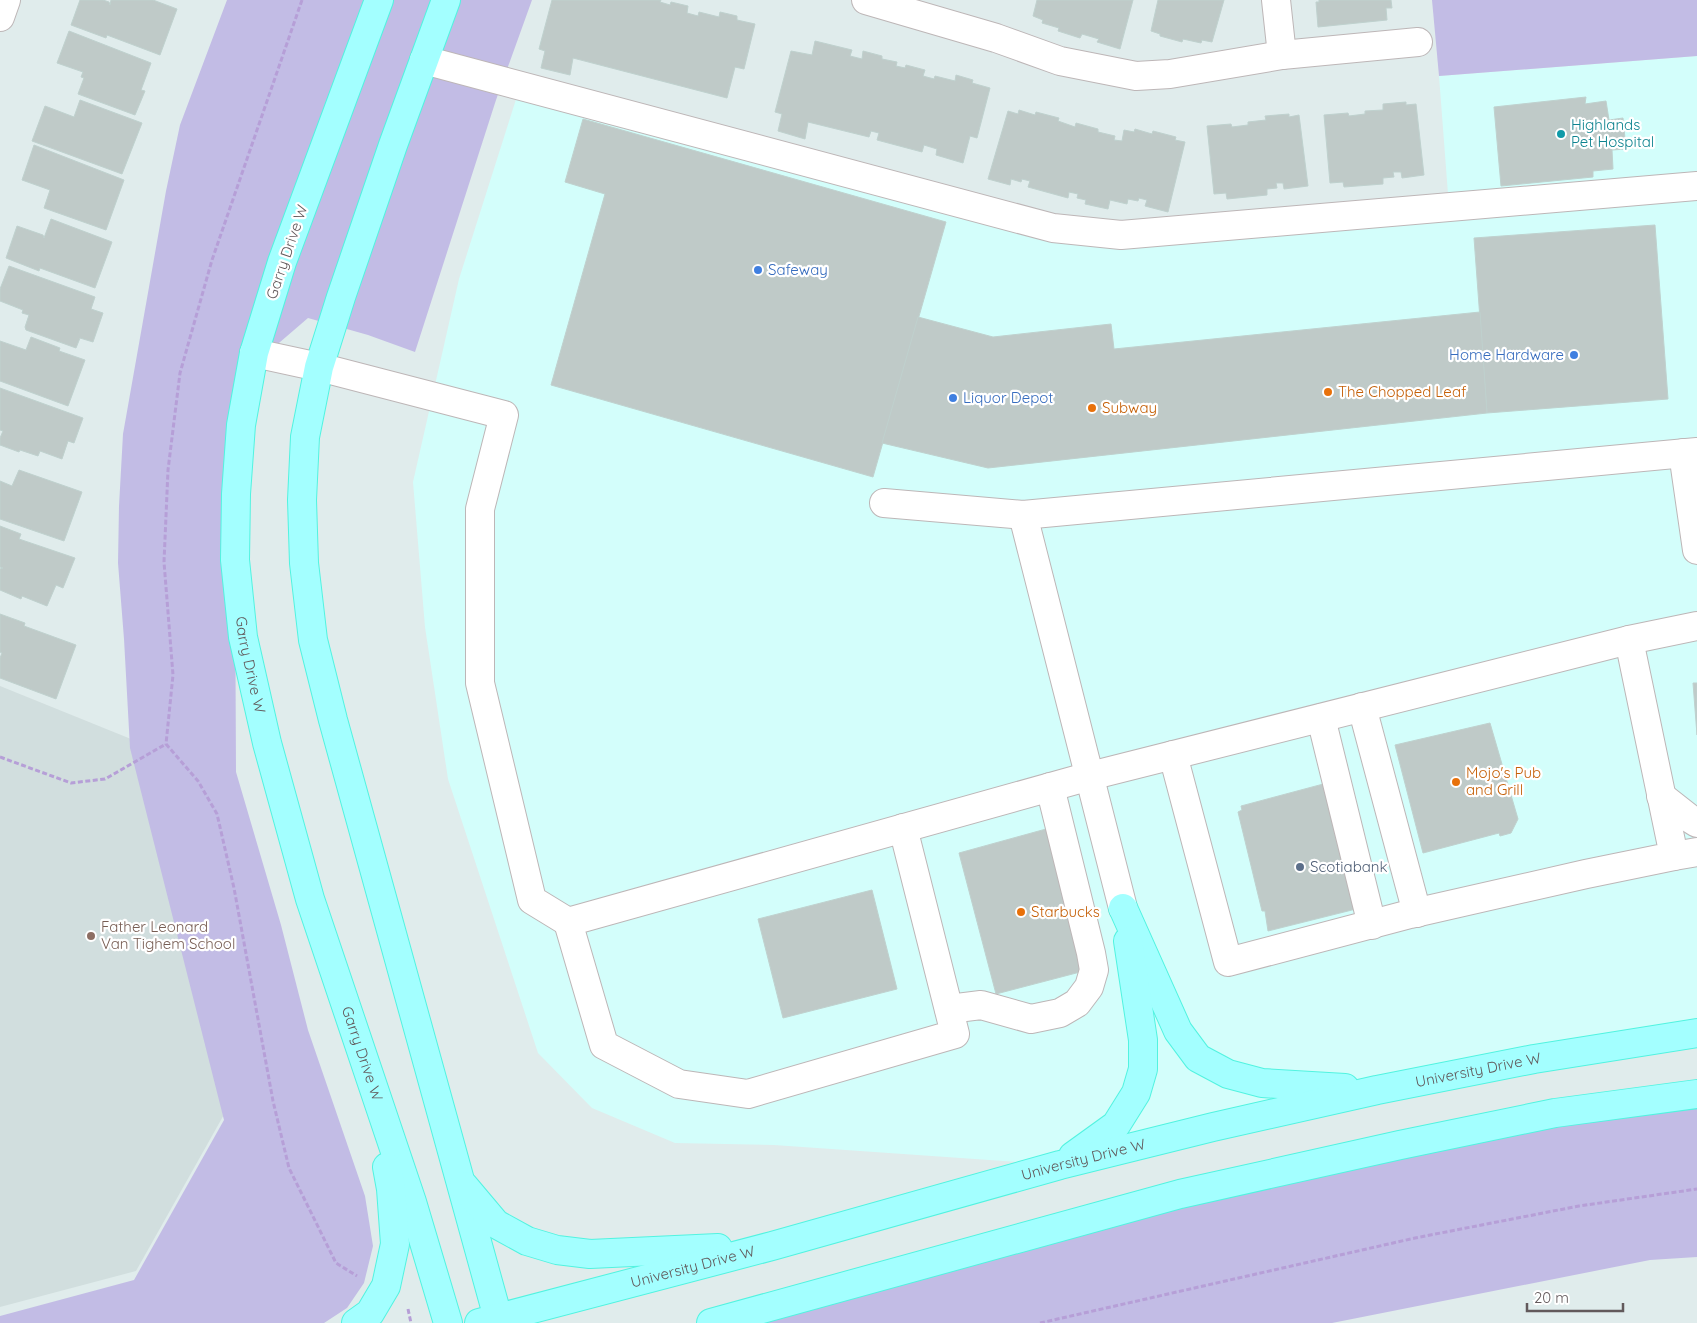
<svg xmlns="http://www.w3.org/2000/svg" width="1697" height="1323" font-family="Quicksand,sans-serif">
<style>
.commercial{fill:#d3fefb}
.education{fill:#d1dede}
.green{fill:#c2bce5}
.building{fill:#bfcac8;stroke:#bfd1ce}
.lines{fill:none;stroke-linecap:round;stroke-linejoin:round}
.minor-casing{stroke:#bdb6b7;stroke-width:30}
.major-casing{stroke:#52f3e0;stroke-width:30}
.path{stroke:#b69fd7;stroke-width:3;stroke-dasharray:5 2.5;stroke-linecap:butt}
.minor{stroke:#fff;stroke-width:28}
.major{stroke:#a3ffff;stroke-width:28}
.culture-dot{fill:#0f9aa8;stroke:#fff;stroke-width:2}
.shop-dot{fill:#3f7fe0;stroke:#fff;stroke-width:2}
.food-dot{fill:#e8710a;stroke:#fff;stroke-width:2}
.service-dot{fill:#5c6f8a;stroke:#fff;stroke-width:2}
.education-dot{fill:#8d6e63;stroke:#fff;stroke-width:2}
.labels{text-anchor:middle;stroke-width:4.5;stroke-linejoin:round;paint-order:stroke}
.culture-label{font-size:15px;fill:#0d838f;stroke:#fff;text-anchor:start}
.street-label{font-size:15px;fill:#62595b;stroke:#fff}
.shop-label{font-size:15px;fill:#366cbe;stroke:#fff;text-anchor:start}
.food-label{font-size:15px;fill:#c56008;stroke:#fff;text-anchor:start}
.service-label{font-size:15px;fill:#4e5e75;stroke:#fff;text-anchor:start}
.education-label{font-size:15px;fill:#785e54;stroke:#fff;text-anchor:start}
</style>
<rect width="100%" height="100%" fill="#e0ecec"/>
<path class="commercial" d="M 1697,56 L 1697,1033 L 1060,1165 L 774,1145 L 675,1143 L 592,1108 L 538,1053 L 448,779 L 425,627 L 413,482 L 459,279 L 518,93 L 1053,228 L 1449,207 L 1439,76 Z"/>
<path class="education" d="M 0,686 L 131,739 L 226,1111 L 136,1271 L 0,1307 Z"/>
<g class="green">
<path d="M 227,0 L 532,0 L 496,100 L 415,352 L 368,335 L 308,318 L 258,361 L 235,563 L 236,772 L 281,925 L 308,1030 L 365,1196 L 373,1246 L 364,1283 L 347,1308 L 324,1323 L 0,1323 L 0,1316 L 134,1280 L 224,1120 L 130,748 L 124,639 L 118,563 L 119,506 L 123,434 L 166,191 L 180,125 Z"/>
<path d="M 1432,0 L 1697,0 L 1697,56 L 1439,76 Z"/>
<path d="M 1697,1099 L 1697,1257 L 1650,1260 L 1332,1323 L 720,1323 L 1180,1194 Z"/>
</g>
<g class="building">
<path d="M 80,0 L 103,0 L 109,2 L 110,5 L 111,0 L 153,0 L 177,9 L 160,55 L 107,35 L 106,38 L 71,25 Z"/>
<path d="M 552,0 L 661,0 L 660,2 L 670,5 L 671,2 L 688,6 L 687,13 L 698,16 L 699,12 L 719,17 L 720,12 L 737,16 L 737,20 L 755,24 L 744,69 L 735,67 L 727,98 L 573,58 L 570,75 L 541,68 L 545,51 L 539,49 Z"/>
<path d="M 1037,0 L 1133,0 L 1120,49 L 1097,42 L 1099,39 L 1082,34 L 1080,38 L 1058,31 L 1059,28 L 1042,23 L 1043,20 L 1033,16 Z"/>
<path d="M 1158,0 L 1224,0 L 1212,42 L 1202,40 L 1201,43 L 1183,39 L 1182,42 L 1160,36 L 1160,34 L 1151,31 Z"/>
<path d="M 1319,0 L 1391,0 L 1392,8 L 1386,8 L 1387,20 L 1318,27 L 1316,2 L 1319,2 Z"/>
<path d="M 69,31 L 151,63 L 141,90 L 145,91 L 135,115 L 78,94 L 84,78 L 81,77 L 83,72 L 57,63 Z"/>
<path d="M 815,41 L 852,50 L 850,56 L 862,59 L 863,51 L 882,56 L 882,59 L 897,62 L 896,66 L 905,68 L 906,65 L 925,70 L 923,76 L 934,79 L 935,76 L 955,81 L 956,75 L 973,80 L 972,83 L 990,88 L 977,138 L 970,136 L 963,163 L 936,155 L 937,149 L 924,145 L 922,152 L 877,140 L 879,133 L 871,131 L 869,137 L 808,122 L 805,139 L 778,131 L 782,114 L 775,112 L 791,51 L 812,55 Z"/>
<path d="M 1586,97 L 1585,104 L 1606,101 L 1609,120 L 1623,118 L 1626,149 L 1612,150 L 1613,169 L 1593,171 L 1593,177 L 1501,186 L 1494,107 Z"/>
<path d="M 80,100 L 142,123 L 122,174 L 32,141 L 45,106 L 74,117 Z"/>
<path d="M 1406,102 L 1406,105 L 1416,104 L 1424,175 L 1402,178 L 1401,172 L 1393,172 L 1394,177 L 1383,178 L 1383,184 L 1344,187 L 1343,182 L 1330,183 L 1324,115 L 1348,113 L 1349,116 L 1365,114 L 1365,111 L 1383,110 L 1383,104 Z"/>
<path d="M 1019,110 L 1035,115 L 1036,112 L 1059,118 L 1058,121 L 1075,127 L 1076,123 L 1098,129 L 1098,132 L 1115,136 L 1114,140 L 1122,141 L 1124,130 L 1134,132 L 1135,129 L 1152,134 L 1153,131 L 1176,137 L 1175,140 L 1185,142 L 1168,212 L 1145,206 L 1147,200 L 1139,198 L 1138,201 L 1128,199 L 1127,204 L 1110,200 L 1108,209 L 1085,204 L 1086,200 L 1077,198 L 1078,194 L 1069,192 L 1068,198 L 1028,187 L 1030,181 L 1022,179 L 1021,182 L 1011,179 L 1010,185 L 988,179 L 1008,111 L 1018,114 Z"/>
<path d="M 1289,114 L 1289,117 L 1299,115 L 1308,186 L 1284,189 L 1283,183 L 1276,183 L 1277,188 L 1267,189 L 1267,195 L 1227,199 L 1226,193 L 1214,194 L 1207,126 L 1231,124 L 1232,127 L 1248,125 L 1248,122 L 1266,120 L 1265,116 Z"/>
<path d="M 583,119 L 946,222 L 873,477 L 551,385 L 605,194 L 565,182 Z"/>
<path d="M 34,145 L 124,180 L 106,230 L 44,208 L 50,190 L 22,180 Z"/>
<path d="M 51,219 L 112,242 L 95,288 L 40,268 L 39,271 L 6,258 L 17,226 L 43,235 L 44,238 Z"/>
<path d="M 1655,225 L 1668,399 L 1487,413 L 1474,238 Z"/>
<path d="M 9,266 L 95,297 L 91,309 L 103,313 L 93,342 L 80,338 L 76,348 L 26,330 L 25,327 L 29,315 L 22,313 L 23,310 L 0,301 L 0,289 Z"/>
<path d="M 1480,312 L 1487,413 L 988,468 L 882,443 L 918,317 L 993,337 L 1111,324 L 1114,349 Z"/>
<path d="M 31,337 L 60,348 L 59,351 L 85,360 L 68,406 L 0,381 L 0,341 L 26,350 Z"/>
<path d="M 0,388 L 83,418 L 74,443 L 68,441 L 62,459 L 40,451 L 38,456 L 20,450 L 19,452 L 0,445 L 0,438 L 3,431 L 0,430 Z"/>
<path d="M 19,470 L 82,492 L 64,541 L 0,519 L 0,481 L 12,486 Z"/>
<path d="M 0,526 L 21,534 L 19,539 L 75,558 L 63,588 L 56,585 L 47,606 L 22,596 L 21,599 L 0,590 L 0,569 L 3,568 L 0,567 Z"/>
<path d="M 0,614 L 25,623 L 24,626 L 76,645 L 56,699 L 0,678 L 0,658 L 2,653 L 0,652 Z"/>
<path d="M 1693,683 L 1697,683 L 1697,735 Z"/>
<path d="M 1490,723 L 1518,819 L 1511,833 L 1500,836 L 1499,833 L 1423,853 L 1395,745 Z"/>
<path d="M 1327,783 L 1360,908 L 1268,931 L 1265,911 L 1262,911 L 1238,812 L 1242,810 L 1241,806 Z"/>
<path d="M 1046,829 L 1084,971 L 996,994 L 959,853 Z"/>
<path d="M 872,890 L 897,989 L 783,1018 L 758,919 Z"/>
</g>
<g class="lines">
<defs>
<g id="minor">
<path d="M 866,0 L 996,38 L 1060,61 L 1136,76 L 1170,74 L 1282,55 L 1418,42"/>
<path d="M 1276,0 L 1282,55"/>
<path d="M 0,17 L 6,0"/>
<path d="M 424,60 L 1053,228 L 1121,235 L 1697,186"/>
<path d="M 254,353 L 319,367 L 504,415 L 480,509 L 480,683 L 532,900 L 568,922 L 1090,776 L 1629,640 L 1697,626"/>
<path d="M 1683,453 L 1697,550"/>
<path d="M 884,503 L 1023,515 L 1697,452"/>
<path d="M 1023,515 L 1123,908"/>
<path d="M 1362,707 L 1417,913"/>
<path d="M 1321,718 L 1372,925"/>
<path d="M 1173,755 L 1228,962 L 1410,914 L 1586,874 L 1674,856 L 1629,640"/>
<path d="M 1661,796 L 1689,818 L 1697,823"/>
<path d="M 1674,856 L 1697,852"/>
<path d="M 568,922 L 604,1045 L 679,1084 L 748,1094 L 955,1034 L 903,828"/>
<path d="M 949,1009 L 981,1005 L 1031,1019 L 1060,1013 L 1077,1003 L 1089,987 L 1094,970 L 1091,953 L 1050,787"/>
</g>
<g id="major">
<path id="s1" d="M 379,0 L 282,262 L 254,353 L 241,425 L 236,494 L 235,560 L 243,637 L 267,743 L 310,899 L 412,1202 L 448,1323"/>
<path d="M 446,0 L 393,145 L 341,297 L 319,367 L 305,437 L 302,500 L 304,563 L 313,640 L 333,720 L 498,1318"/>
<path d="M 1123,908 L 1178,1031 L 1198,1058 L 1228,1074 L 1262,1083 L 1345,1088"/>
<path d="M 1073,1156 L 1116,1125 L 1136,1093 L 1143,1069 L 1143,1040 L 1128,941"/>
<path d="M 464,1186 L 496,1224 L 527,1241 L 557,1250 L 590,1254 L 718,1248"/>
<path d="M 356,1323 L 370,1313 L 386,1286 L 395,1244 L 391,1189 L 387,1167"/>
<path id="s2" d="M 479,1323 L 772,1246 L 1060,1165 L 1213,1127 L 1377,1090 L 1534,1059 L 1697,1033"/>
<path d="M 711,1323 L 1180,1194 L 1400,1145 L 1555,1113 L 1697,1094"/>
</g>
</defs>
<use href="#minor" class="minor-casing"/>
<use href="#major" class="major-casing"/>
<g class="path">
<path d="M 302,0 L 212,260 L 180,373 L 168,470 L 164,562 L 173,675 L 166,744 L 198,781 L 217,814 L 234,888 L 273,1101 L 289,1168 L 336,1263 L 357,1276"/>
<path d="M 0,757 L 71,783 L 105,779 L 166,744"/>
<path d="M 408,1309 L 411,1323"/>
<path d="M 1040,1323 L 1415,1238 L 1579,1206 L 1697,1189"/>
</g>
<use href="#minor" class="minor"/>
<use href="#major" class="major"/>
</g>
<circle class="culture-dot" cx="1561" cy="134" r="5"/>
<g class="shop-dot">
<circle cx="758" cy="270" r="5"/>
<circle cx="1574" cy="355" r="5"/>
<circle cx="953" cy="398" r="5"/>
</g>
<g class="food-dot">
<circle cx="1328" cy="392" r="5"/>
<circle cx="1092" cy="408" r="5"/>
<circle cx="1456" cy="782" r="5"/>
<circle cx="1021" cy="912" r="5"/>
</g>
<circle class="service-dot" cx="1300" cy="867" r="5"/>
<circle class="education-dot" cx="91" cy="936" r="5"/>
<g class="labels">
<g class="culture-label">
<text x="1571" y="130">Highlands<tspan x="1571" dy="17">Pet Hospital</tspan></text>
</g>
<g class="street-label">
<text transform="translate(287 252) rotate(-71)" y="5">Garry Drive W</text>
<text dy="5" stroke="none"><textPath href="#s1" startOffset="689">Garry Drive W</textPath></text>
<text dy="5" stroke="none"><textPath href="#s1" startOffset="1094">Garry Drive W</textPath></text>
<text dy="5" stroke="none"><textPath href="#s2" startOffset="1031">University Drive W</textPath></text>
<text dy="5" stroke="none"><textPath href="#s2" startOffset="626">University Drive W</textPath></text>
<text dy="5" stroke="none"><textPath href="#s2" startOffset="221">University Drive W</textPath></text>
</g>
<g class="shop-label">
<text x="768" y="275">Safeway</text>
<text x="1564" y="360" text-anchor="end">Home Hardware</text>
<text x="963" y="403">Liquor Depot</text>
</g>
<g class="food-label">
<text x="1338" y="397">The Chopped Leaf</text>
<text x="1102" y="413">Subway</text>
<text x="1466" y="778">Mojo's Pub<tspan x="1466" dy="17">and Grill</tspan></text>
<text x="1031" y="917">Starbucks</text>
</g>
<g class="service-label">
<text x="1310" y="872">Scotiabank</text>
</g>
<g class="education-label">
<text x="101" y="932">Father Leonard<tspan x="101" dy="17">Van Tighem School</tspan></text>
</g>
</g>
<path d="M1527 1303v8h96v-8" fill="none" stroke="#62595b" stroke-width="2.5"/>
<text x="1534" y="1303" font-size="15" fill="#62595b" stroke="#ffffff" stroke-width="4" paint-order="stroke">20 m</text>
</svg>
